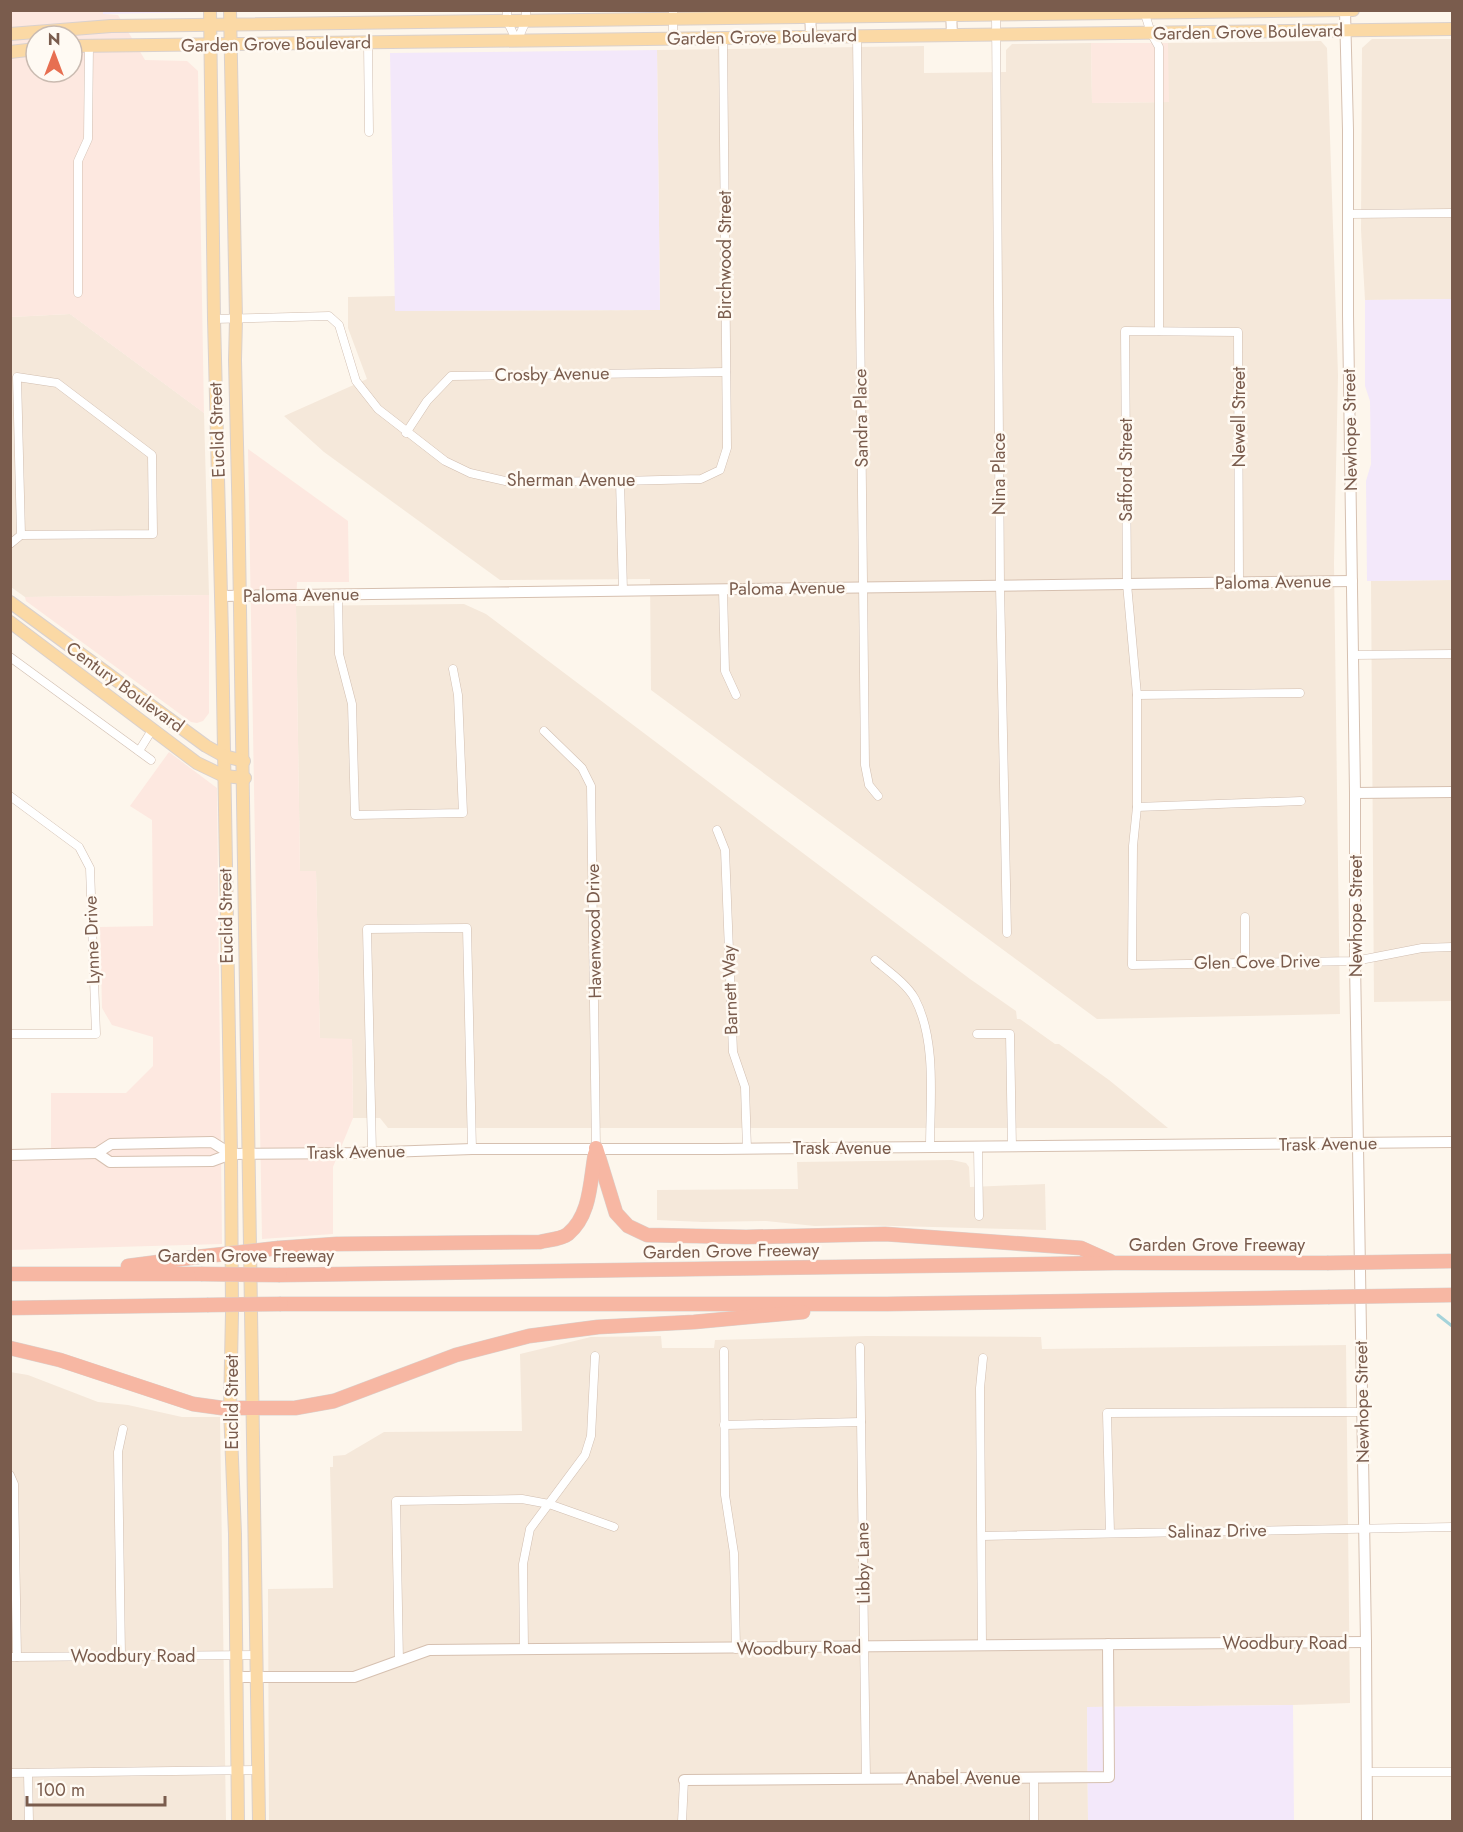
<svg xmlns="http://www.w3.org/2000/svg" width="1463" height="1832" font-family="Jost,sans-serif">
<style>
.residential{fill:#f5e8da}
.commercial{fill:#fde8e0;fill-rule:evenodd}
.education{fill:#f3e8fa}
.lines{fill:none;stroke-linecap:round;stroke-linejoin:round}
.stream{stroke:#a5d3da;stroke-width:3}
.street-casing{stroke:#d1beb0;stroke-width:9}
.secondary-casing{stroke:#d6c0b0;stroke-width:12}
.primary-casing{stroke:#dad1cd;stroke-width:14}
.highway-casing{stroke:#dad1cd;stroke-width:15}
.street{stroke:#fff;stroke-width:8}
.secondary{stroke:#fff;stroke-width:10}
.primary{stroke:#fbd9a5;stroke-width:12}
.highway{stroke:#f7b7a3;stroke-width:14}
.highway-bridge-casing{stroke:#dad1cd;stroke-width:15;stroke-linecap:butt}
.highway-bridge{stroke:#f7b7a3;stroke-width:14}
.labels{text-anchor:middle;stroke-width:5;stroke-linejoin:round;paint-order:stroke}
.street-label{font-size:18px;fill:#7a5c4d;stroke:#fffaf3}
</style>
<rect width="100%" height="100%" fill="#fdf6ec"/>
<g class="residential">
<path d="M 1372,39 L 1452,39 L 1452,299 L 1365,300 L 1361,230 L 1362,48 Z"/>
<path d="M 1321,41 L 1327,48 L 1338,375 L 1334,563 L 1340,1014 L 1097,1019 L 651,690 L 650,579 L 500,580 L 324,452 L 284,416 L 367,379 L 348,328 L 348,297 L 395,296 L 395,311 L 660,310 L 657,50 L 924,46 L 924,73 L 1006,72 L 1006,50 L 1012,44 L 1091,43 L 1092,103 L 1168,102 L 1168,43 Z"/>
<path d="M 70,314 L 204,413 L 209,595 L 25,597 L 11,587 L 11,317 Z"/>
<path d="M 1452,580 L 1452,1001 L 1374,1002 L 1371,581 Z"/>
<path d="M 464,604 L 486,614 L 970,979 L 1016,1011 L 1017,1019 L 1020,1019 L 1055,1044 L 1059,1044 L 1109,1080 L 1168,1128 L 388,1128 L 380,1118 L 353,1118 L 352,1039 L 320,1039 L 316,872 L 300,872 L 296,606 Z"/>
<path d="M 952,1160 L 966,1163 L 969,1167 L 970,1187 L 1045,1184 L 1046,1230 L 857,1225 L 815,1226 L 766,1221 L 703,1222 L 657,1220 L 657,1190 L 798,1189 L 797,1162 Z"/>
<path d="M 661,1336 L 662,1348 L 714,1348 L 715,1340 L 867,1336 L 1041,1337 L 1042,1349 L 1346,1345 L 1350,1703 L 1293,1705 L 1087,1707 L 1088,1821 L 269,1821 L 268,1589 L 333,1588 L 330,1467 L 333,1467 L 333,1456 L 345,1455 L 384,1432 L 522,1431 L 520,1354 L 591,1337 Z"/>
<path d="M 10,1372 L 28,1375 L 98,1402 L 128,1405 L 182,1417 L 220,1417 L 226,1821 L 11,1821 Z"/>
</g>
<g class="commercial">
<path d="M 103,10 L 104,14 L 118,15 L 145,60 L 187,61 L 198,71 L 204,413 L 70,314 L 11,317 L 10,11 ZM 36,36 L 72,36 L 72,72 L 36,72 Z"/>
<path d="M 1091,43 L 1168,43 L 1169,102 L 1092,103 Z"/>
<path d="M 248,449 L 348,521 L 349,582 L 297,582 L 296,606 L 300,871 L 316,871 L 320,1038 L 352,1039 L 353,1118 L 333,1167 L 333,1234 L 262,1239 Z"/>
<path d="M 209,595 L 209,713 L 203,721 L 197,723 L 191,722 L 26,601 L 25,597 Z"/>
<path d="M 169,752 L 217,788 L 222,1244 L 11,1250 L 10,1153 L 51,1151 L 51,1093 L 126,1093 L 153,1066 L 153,1037 L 112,1025 L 102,1008 L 100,927 L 153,926 L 152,820 L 130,806 Z"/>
</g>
<g class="education">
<path d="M 200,11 L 200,12 L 103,14 L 103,10 Z"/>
<path d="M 657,50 L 660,310 L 395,311 L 390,53 Z"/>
<path d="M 1452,299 L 1452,580 L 1367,581 L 1366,481 L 1371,464 L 1370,401 L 1365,386 L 1365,300 Z"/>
<path d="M 1293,1705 L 1294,1821 L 1088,1821 L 1087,1707 Z"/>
</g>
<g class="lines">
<path class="stream" d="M 1438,1315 L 1452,1326"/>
<defs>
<g id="street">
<path d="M 507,10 L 507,21 L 517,41"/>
<path d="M 673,10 L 673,39"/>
<path d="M 1144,11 L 1151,33 L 1159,47 L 1159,331"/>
<path d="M 996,15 L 1000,586 L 1007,933"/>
<path d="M 857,36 L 865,765 L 869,785 L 878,796"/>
<path d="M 517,41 L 526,21 L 526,10"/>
<path d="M 368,43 L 369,132"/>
<path d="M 1349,214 L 1452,213"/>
<path d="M 78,293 L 78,161 L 88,139 L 89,45"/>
<path d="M 214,319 L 329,316 L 339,325 L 356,381 L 378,409 L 445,461 L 470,473 L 510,482 L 620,481 L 701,479 L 720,470 L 727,448 L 723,38"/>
<path d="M 406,433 L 427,401 L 451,376 L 726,372"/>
<path d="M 620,481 L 623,590"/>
<path d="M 10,544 L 21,535 L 153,534 L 152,455 L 57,383 L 17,377 L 21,535"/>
<path d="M 1239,583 L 1238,332 L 1125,331 L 1127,584 L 1137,695 L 1137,807 L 1133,846 L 1132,965 L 1355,961 L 1422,948 L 1452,947"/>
<path d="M 723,589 L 725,671 L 736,695"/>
<path d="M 338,594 L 339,654 L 352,704 L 355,815 L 463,813 L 458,695 L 453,669"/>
<path d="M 1353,655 L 1452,654"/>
<path d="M 10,657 L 151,760"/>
<path d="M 1137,695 L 1300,693"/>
<path d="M 544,731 L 582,768 L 591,786 L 596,1148"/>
<path d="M 139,751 L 152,730"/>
<path d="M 10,796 L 79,847 L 90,868 L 96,1034 L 10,1034"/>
<path d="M 1137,807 L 1301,801"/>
<path d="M 717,830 L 725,850 L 733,1052 L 745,1087 L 747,1149"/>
<path d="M 1245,917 L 1245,962"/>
<path d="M 875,960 C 888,971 907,984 915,999 C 937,1041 930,1101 930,1148"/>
<path d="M 977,1034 L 1010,1034 L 1012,1147"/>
<path d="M 978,1147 L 979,1216"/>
<path d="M 372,1152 L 367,929 L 467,928 L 472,1149"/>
<path d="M 860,1347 L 866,1779"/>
<path d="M 724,1351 L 725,1495 L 734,1553 L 736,1649"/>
<path d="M 724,1425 L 861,1422"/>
<path d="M 10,1475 L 14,1484 L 17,1657"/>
<path d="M 1110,1533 L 1107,1413 L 1362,1412"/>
<path d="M 982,1536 L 1452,1527"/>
<path d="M 982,1645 L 980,1388 L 983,1358"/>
<path d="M 524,1649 L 523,1564 L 530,1529 L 585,1455 L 591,1436 L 595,1356"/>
<path d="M 121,1656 L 118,1452 L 123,1429"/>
<path d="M 10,1657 L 256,1655"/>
<path d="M 399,1661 L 396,1501 L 522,1499 L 549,1504 L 614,1527"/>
<path d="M 1366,1772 L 1452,1772"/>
<path d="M 10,1773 L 258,1770"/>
<path d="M 28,1773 L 29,1822"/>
<path d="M 1034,1778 L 1034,1822"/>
<path d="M 682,1822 L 684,1780"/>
</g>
<g id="secondary">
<path d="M 810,10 L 811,37"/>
<path d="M 951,10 L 952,36"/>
<path d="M 1345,11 L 1348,130 L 1348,315 L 1355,793 L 1355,961 L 1366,1642 L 1367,1822"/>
<path d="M 221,596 L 1352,581"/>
<path d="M 1355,793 L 1452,792"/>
<path d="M 97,1153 L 110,1162 L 212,1161 L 231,1154 L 358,1153 L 472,1149 L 720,1149 L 1452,1142"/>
<path d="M 10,1155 L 97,1153 L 111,1144 L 212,1142 L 231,1154"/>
<path d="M 236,1677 L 354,1677 L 429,1650 L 1366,1642"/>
<path d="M 684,1780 L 1109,1777 L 1108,1644"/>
</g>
<g id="primary">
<path d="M 210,10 L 214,319 L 222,635 L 231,1154 L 232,1313 L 230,1409 L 235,1534 L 238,1822"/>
<path d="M 230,10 L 236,319 L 235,360 C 247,847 255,1334 259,1822"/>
<path d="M 10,34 L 111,26 L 1353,10"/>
<path d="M 72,46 L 1452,29"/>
<path d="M 10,52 L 36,49"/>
<path d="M 10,602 L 206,746 L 224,756 L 244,761"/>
<path d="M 10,622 L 197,763 L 224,776 L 245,778"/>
</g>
<g id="highway">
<path d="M 596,1148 L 616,1213 L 628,1226 L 647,1235 L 746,1237 L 885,1234 L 1081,1248 L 1110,1261"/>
<path d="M 279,1248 L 337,1244 L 540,1242 C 548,1240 562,1239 568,1234 C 591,1215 590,1181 595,1154"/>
<path d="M 128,1266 L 197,1257"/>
<path d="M 10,1274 L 201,1274"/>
<path d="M 280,1275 L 1114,1263 L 1327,1263"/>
<path d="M 281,1304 L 887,1304 L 1328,1297"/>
<path d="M 10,1308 L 207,1305"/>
<path d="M 10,1348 L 60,1360 L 193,1404 L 222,1408 L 295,1408 L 334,1401 L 456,1355 L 529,1336 L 598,1327 L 694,1322 L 803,1312"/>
</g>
</defs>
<use href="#street" class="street-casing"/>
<use href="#secondary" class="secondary-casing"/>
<use href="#primary" class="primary-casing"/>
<use href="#highway" class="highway-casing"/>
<use href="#street" class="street"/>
<use href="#secondary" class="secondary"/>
<use href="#primary" class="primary"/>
<use href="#highway" class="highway"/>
<defs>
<g id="highway-bridge">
<path d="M 197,1257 L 279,1248"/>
<path d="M 1327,1263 L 1452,1261"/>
<path d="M 201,1274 L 280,1275"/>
<path d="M 1328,1297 L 1452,1295"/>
<path d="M 207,1305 L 281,1304"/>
</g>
</defs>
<use href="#highway-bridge" class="highway-bridge-casing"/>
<use href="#highway-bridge" class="highway-bridge"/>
</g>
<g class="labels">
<g class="street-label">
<text transform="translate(1248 32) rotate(-1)" y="6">Garden Grove Boulevard</text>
<text transform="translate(762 37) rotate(-1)" y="6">Garden Grove Boulevard</text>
<text transform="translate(276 44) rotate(-1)" y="6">Garden Grove Boulevard</text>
<text transform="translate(725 255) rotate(-90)" y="6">Birchwood Street</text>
<text transform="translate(552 374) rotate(-1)" y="6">Crosby Avenue</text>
<text transform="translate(1239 417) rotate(-90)" y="6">Newell Street</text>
<text transform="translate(861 418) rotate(-91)" y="6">Sandra Place</text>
<text transform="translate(217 430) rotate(-92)" y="6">Euclid Street</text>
<text transform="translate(1350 430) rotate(-91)" y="6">Newhope Street</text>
<text transform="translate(1126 470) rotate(-90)" y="6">Safford Street</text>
<text transform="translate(999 474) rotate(-90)" y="6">Nina Place</text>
<text x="571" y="486">Sherman Avenue</text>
<text transform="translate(1273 582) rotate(-1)" y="6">Paloma Avenue</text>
<text transform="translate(787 588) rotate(-1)" y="6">Paloma Avenue</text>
<text transform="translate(301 595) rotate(-1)" y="6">Paloma Avenue</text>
<text transform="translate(125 687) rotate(36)" y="6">Century Boulevard</text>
<text transform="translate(226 916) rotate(-91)" y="6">Euclid Street</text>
<text transform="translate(1356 916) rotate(-90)" y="6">Newhope Street</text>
<text transform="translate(594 931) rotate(-91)" y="6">Havenwood Drive</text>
<text transform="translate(92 940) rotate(-92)" y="6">Lynne Drive</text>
<text transform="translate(1257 962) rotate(-1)" y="6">Glen Cove Drive</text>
<text transform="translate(730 990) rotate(-92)" y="6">Barnett Way</text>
<text transform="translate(1328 1144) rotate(-1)" y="6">Trask Avenue</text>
<text x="842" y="1154">Trask Avenue</text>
<text transform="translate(356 1152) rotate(-1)" y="6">Trask Avenue</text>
<text x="1217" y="1251">Garden Grove Freeway</text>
<text transform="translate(731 1251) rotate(-1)" y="6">Garden Grove Freeway</text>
<text x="246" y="1262">Garden Grove Freeway</text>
<text transform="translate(232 1402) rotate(-90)" y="6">Euclid Street</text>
<text transform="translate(1362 1402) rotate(-91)" y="6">Newhope Street</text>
<text transform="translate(1217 1531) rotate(-1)" y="6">Salinaz Drive</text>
<text transform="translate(863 1563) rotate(-91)" y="6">Libby Lane</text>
<text x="1285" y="1649">Woodbury Road</text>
<text transform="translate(799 1648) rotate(-1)" y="6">Woodbury Road</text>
<text x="133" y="1662">Woodbury Road</text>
<text x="963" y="1784">Anabel Avenue</text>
</g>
</g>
<rect width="1463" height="1832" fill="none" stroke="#7a5c4d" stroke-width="24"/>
<g transform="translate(54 54)"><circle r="28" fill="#fffaf3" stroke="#cabbb1" stroke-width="1.5"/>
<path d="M0-4.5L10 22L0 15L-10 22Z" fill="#e76f51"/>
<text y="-9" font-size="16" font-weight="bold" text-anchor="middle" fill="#7a5c4d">N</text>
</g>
<path d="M27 1796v9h138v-9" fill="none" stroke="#7a5c4d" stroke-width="3"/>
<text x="36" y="1796" font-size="18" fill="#7a5c4d" stroke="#fffaf3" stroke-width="4.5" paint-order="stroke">100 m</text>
</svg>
